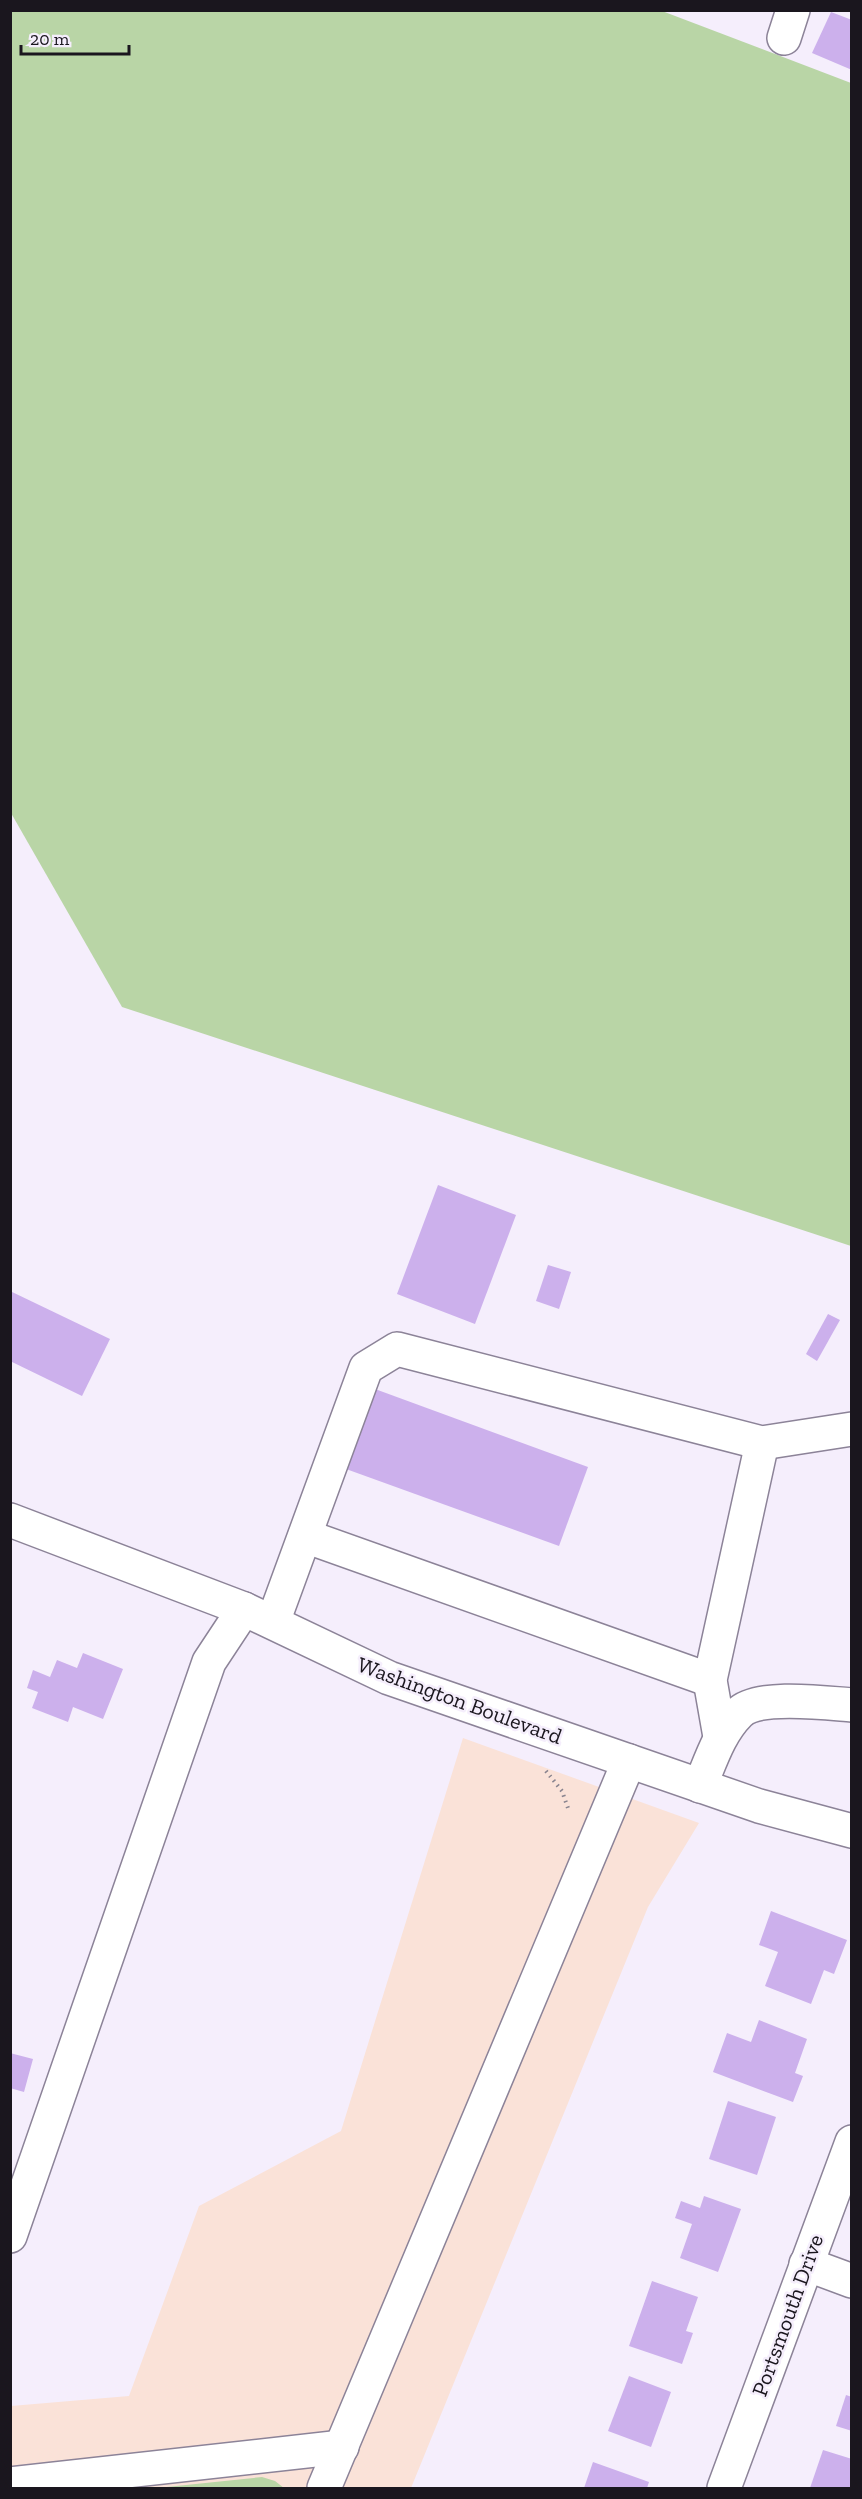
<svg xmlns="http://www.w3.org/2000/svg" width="862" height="2499" font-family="'Zilla Slab',serif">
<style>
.education{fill:#fae2d8}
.green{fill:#b9d5a6}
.building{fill:#ccb0ec}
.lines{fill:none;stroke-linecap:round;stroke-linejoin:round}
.minor-casing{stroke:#8c8398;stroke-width:36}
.path{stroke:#89848f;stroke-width:4;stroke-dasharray:1.5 4.5;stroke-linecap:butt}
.minor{stroke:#fff;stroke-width:33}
.labels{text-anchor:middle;stroke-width:5;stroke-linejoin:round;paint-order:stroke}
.street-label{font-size:22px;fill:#1a161e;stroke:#f5eefc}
</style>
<rect width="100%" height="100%" fill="#f5eefc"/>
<path class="education" d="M 463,1738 L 699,1823 L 648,1907 L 411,2488 L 11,2488 L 11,2406 L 129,2396 L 199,2206 L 341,2131 Z"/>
<g class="green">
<path d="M 10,11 L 662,11 L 851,83 L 851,1246 L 122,1007 L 11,813 Z"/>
<path d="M 262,2477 L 275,2481 L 284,2488 L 157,2488 Z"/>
</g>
<g class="building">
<path d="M 831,12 L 852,20 L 852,70 L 812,53 Z"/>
<path d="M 438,1185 L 516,1215 L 475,1324 L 397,1294 Z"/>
<path d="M 548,1265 L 571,1272 L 559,1309 L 536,1301 Z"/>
<path d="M 10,1291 L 110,1339 L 82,1396 L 10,1361 Z"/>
<path d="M 828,1314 L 840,1320 L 817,1361 L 806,1354 Z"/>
<path d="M 375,1389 L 588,1467 L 559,1546 L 346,1469 Z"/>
<path d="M 83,1653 L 123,1669 L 103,1719 L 73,1707 L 68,1722 L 32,1708 L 38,1692 L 27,1688 L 33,1670 L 50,1677 L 57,1660 L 77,1668 Z"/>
<path d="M 771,1911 L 847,1940 L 834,1974 L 824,1970 L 811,2004 L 765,1986 L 778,1952 L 759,1945 Z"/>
<path d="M 759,2020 L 807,2039 L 795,2073 L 803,2076 L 793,2102 L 713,2072 L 727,2033 L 751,2042 Z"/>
<path d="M 10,2053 L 33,2059 L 24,2092 L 10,2088 Z"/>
<path d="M 728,2101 L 776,2117 L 757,2175 L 709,2159 Z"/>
<path d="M 704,2196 L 741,2209 L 718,2272 L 680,2258 L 692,2224 L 675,2218 L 681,2201 L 700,2208 Z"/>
<path d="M 652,2281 L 698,2297 L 686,2331 L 693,2333 L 682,2364 L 629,2346 Z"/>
<path d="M 629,2376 L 671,2392 L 651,2447 L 608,2431 Z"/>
<path d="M 846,2395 L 852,2397 L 852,2431 L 836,2426 Z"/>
<path d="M 823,2450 L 852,2459 L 852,2488 L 810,2488 Z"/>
<path d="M 593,2462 L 649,2482 L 647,2488 L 584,2488 Z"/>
</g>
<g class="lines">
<defs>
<g id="minor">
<path d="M 784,38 L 793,10"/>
<path d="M 10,1520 L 244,1609 L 389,1678 L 759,1806 L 852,1831"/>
<path d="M 305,1536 L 710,1680"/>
<path d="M 273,1622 L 366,1368 L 397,1349 L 762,1443 L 852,1429"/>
<path d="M 720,1737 L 710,1680 L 762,1443"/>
<path d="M 700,1786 C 711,1760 719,1733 739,1713 C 758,1694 826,1703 852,1705"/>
<path d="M 10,2236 L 209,1662 L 244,1609"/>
<path d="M 806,2264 L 852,2281"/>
<path d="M 10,2484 L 342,2447"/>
<path d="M 324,2488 L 629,1761"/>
<path d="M 724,2488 L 852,2142"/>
</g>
</defs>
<use href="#minor" class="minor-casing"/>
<path class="path" d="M 546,1771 L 562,1791 L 569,1811"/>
<use href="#minor" class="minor"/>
</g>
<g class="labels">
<g class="street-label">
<text transform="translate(460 1700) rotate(20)" y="8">Washington Boulevard</text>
<text transform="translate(787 2315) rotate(-70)" y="8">Portsmouth Drive</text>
</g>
</g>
<rect width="862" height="2499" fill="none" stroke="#1a161e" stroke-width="24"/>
<path d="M21 45v9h108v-9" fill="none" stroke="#1a161e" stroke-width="3"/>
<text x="30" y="45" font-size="18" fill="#1a161e" stroke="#f5eefc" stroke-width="4.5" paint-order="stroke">20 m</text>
</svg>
